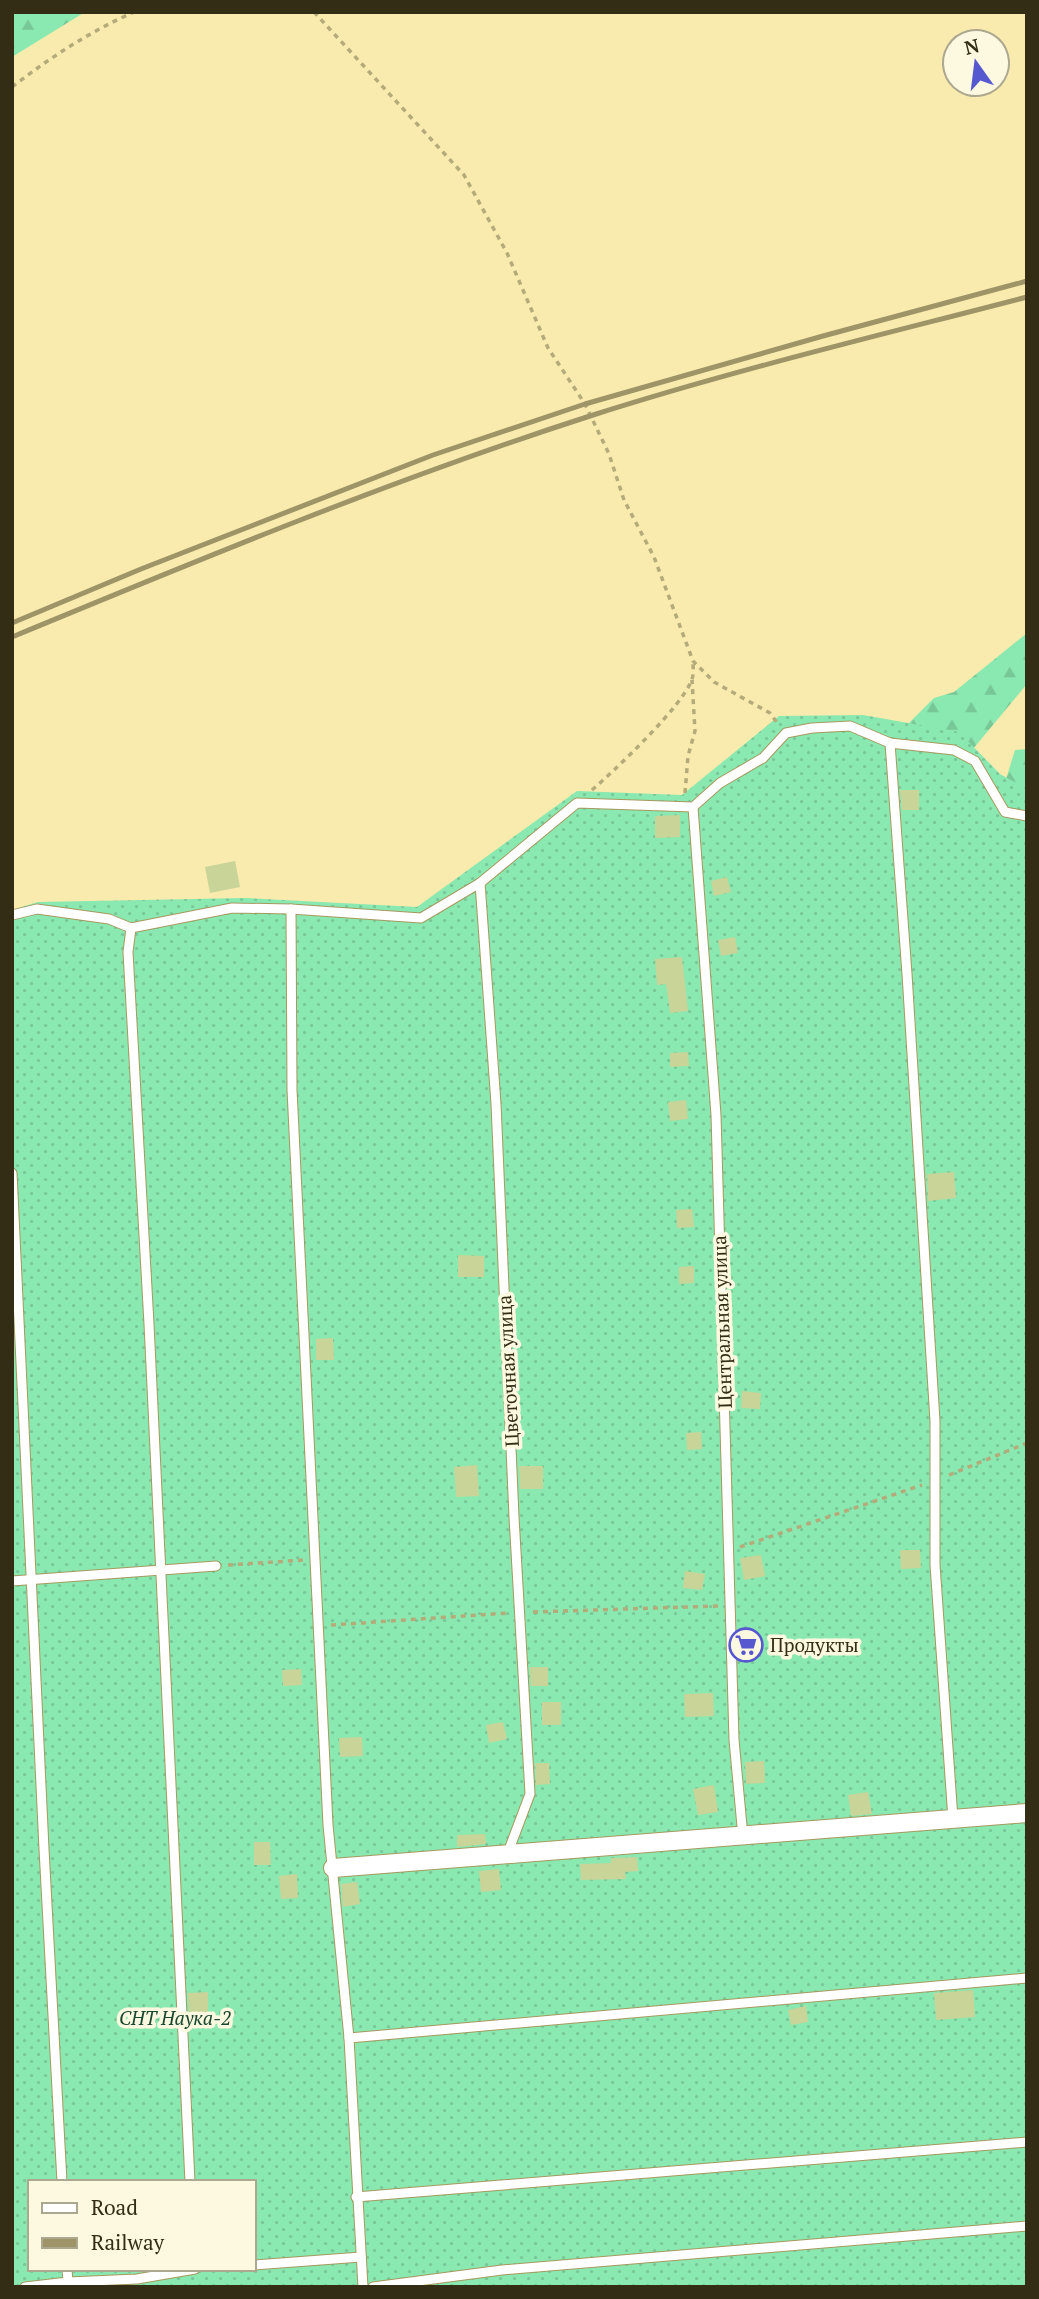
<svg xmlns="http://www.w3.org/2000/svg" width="1039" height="2299" font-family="'PT Serif',serif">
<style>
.forest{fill:url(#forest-firs)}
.garden{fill:url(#garden-dots);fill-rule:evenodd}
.building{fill:#c8d498}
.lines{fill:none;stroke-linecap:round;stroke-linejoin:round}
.service-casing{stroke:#a6995f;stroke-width:11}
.minor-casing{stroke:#a6995f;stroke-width:20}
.path{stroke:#b5ab7a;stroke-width:3.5;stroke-dasharray:5 5;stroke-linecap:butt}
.service{stroke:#fff;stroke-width:9}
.minor{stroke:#fff;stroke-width:18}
.rail{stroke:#9e9467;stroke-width:5}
.labels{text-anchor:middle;stroke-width:7;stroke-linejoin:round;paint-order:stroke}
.street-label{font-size:19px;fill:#332d15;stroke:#fdf8e0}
.poi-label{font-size:19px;fill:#332d15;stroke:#fdf8e0;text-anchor:start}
.park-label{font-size:19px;font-style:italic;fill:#18482f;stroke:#fdf8e0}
</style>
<defs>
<pattern id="forest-firs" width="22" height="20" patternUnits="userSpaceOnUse" patternTransform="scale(1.75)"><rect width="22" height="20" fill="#8ae8b1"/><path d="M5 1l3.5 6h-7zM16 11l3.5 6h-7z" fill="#78c797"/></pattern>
<pattern id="garden-dots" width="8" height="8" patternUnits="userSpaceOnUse" patternTransform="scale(1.75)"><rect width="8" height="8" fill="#8ae8b1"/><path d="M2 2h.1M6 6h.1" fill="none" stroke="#78c797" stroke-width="1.8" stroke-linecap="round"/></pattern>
</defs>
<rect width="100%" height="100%" fill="#f8ebad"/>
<g class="forest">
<path d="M 12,12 L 85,12 L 12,57 Z"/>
<path d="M 1027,633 L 1027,684 L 968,755 L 899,733 L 934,698 L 954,692 Z"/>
<path d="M 1027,749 L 1027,800 L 1003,789 L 1015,750 Z"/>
</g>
<path class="garden" d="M 863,715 L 959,732 L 1000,774 L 1027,789 L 1027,2287 L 12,2287 L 12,910 L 38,902 L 246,898 L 417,907 L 577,791 L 682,795 L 779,716 ZM 30,2182 L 254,2182 L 254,2269 L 30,2269 Z"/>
<g class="building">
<path d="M 900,790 L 919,790 L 919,810 L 902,810 Z"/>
<path d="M 680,815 L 680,837 L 655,838 L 655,816 Z"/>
<path d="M 235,861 L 240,887 L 210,893 L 205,867 Z"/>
<path d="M 727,877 L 731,892 L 714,896 L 711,881 Z"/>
<path d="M 735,937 L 738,953 L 721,956 L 718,940 Z"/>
<path d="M 682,957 L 688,1011 L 670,1013 L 666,984 L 657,985 L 655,959 Z"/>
<path d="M 688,1052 L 689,1066 L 670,1067 L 670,1053 Z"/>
<path d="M 686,1100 L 688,1119 L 670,1121 L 668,1102 Z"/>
<path d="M 954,1172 L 956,1198 L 928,1201 L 927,1174 Z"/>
<path d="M 692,1209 L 694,1227 L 677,1228 L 676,1210 Z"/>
<path d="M 458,1255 L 484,1256 L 484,1277 L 458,1277 Z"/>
<path d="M 694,1266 L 694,1283 L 679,1284 L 679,1267 Z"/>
<path d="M 333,1338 L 334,1360 L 316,1360 L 316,1339 Z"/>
<path d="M 742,1391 L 761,1393 L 760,1409 L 741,1408 Z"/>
<path d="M 701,1432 L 702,1449 L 687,1450 L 686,1433 Z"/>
<path d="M 477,1465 L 479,1496 L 456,1497 L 454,1467 Z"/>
<path d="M 519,1466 L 543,1466 L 543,1489 L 520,1489 Z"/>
<path d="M 900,1550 L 920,1550 L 921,1568 L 901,1569 Z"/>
<path d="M 761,1555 L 765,1576 L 744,1580 L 740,1558 Z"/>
<path d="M 685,1571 L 705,1574 L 702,1590 L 683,1588 Z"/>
<path d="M 530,1667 L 548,1667 L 548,1686 L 531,1686 Z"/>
<path d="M 301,1669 L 302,1685 L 283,1686 L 282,1670 Z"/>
<path d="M 713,1693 L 714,1716 L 685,1717 L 684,1694 Z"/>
<rect x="542" y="1702" width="19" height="23"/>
<path d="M 503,1722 L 507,1739 L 489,1743 L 486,1725 Z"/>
<path d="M 362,1737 L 363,1756 L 340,1757 L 339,1738 Z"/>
<path d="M 764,1761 L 765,1783 L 746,1784 L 745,1762 Z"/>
<path d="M 535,1763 L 549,1763 L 550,1784 L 536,1785 Z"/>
<path d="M 714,1785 L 718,1812 L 698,1815 L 693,1789 Z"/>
<path d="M 868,1792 L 872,1814 L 851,1816 L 848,1795 Z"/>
<path d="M 485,1834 L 486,1844 L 457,1847 L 457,1835 Z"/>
<path d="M 254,1842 L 270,1842 L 271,1865 L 254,1865 Z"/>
<path d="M 637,1857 L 638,1871 L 625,1872 L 626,1879 L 581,1880 L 580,1864 L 611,1863 L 611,1858 Z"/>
<path d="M 499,1869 L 501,1890 L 481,1892 L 479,1871 Z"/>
<path d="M 297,1874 L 298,1898 L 281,1899 L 279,1876 Z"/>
<path d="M 357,1882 L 360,1904 L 343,1907 L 341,1884 Z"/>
<path d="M 973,1990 L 975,2017 L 936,2020 L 934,1993 Z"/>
<path d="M 208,1992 L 208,2012 L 189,2012 L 188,1993 Z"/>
<path d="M 806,2006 L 808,2022 L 791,2025 L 788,2010 Z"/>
</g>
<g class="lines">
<defs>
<g id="service">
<path d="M 693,807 L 716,1115 L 734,1740 L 743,1837"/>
<path d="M 480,883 L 496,1104 L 514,1517 L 530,1794 L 507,1855"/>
<path d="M 291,909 L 292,1090 L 328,1825 L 349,2038 L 363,2287"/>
<path d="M 12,915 L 37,909 L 109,919 L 131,928"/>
<path d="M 12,1173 L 44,1849 L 62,2182"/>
<path d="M 12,1581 L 216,1566"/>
<path d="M 953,1819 L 935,1565 L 935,1421 L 907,974 L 890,743 L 954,750 L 975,761 L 1005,812 L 1027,816"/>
<path d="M 349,2038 L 1027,1978"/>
<path d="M 190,2182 L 149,1324 L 128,952 L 131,928 L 232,908 L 291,909 L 421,918 L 480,883 L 577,803 L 693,807 L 720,783 L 763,758 L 786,733 L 812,728 L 850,726 L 890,743"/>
<path d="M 356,2197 L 1027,2142"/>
<path d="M 254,2265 L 361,2257"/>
<path d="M 67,2269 L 68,2282 L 137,2279 L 195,2269"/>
<path d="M 25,2287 L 68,2282"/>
<path d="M 373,2287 L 502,2270 L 1027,2226"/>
</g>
<path id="minor" d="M 333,1868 L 1027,1813"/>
</defs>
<use href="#service" class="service-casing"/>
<use href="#minor" class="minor-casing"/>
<g class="path">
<path d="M 314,12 L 464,175 L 507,253 L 548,348 L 585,404 L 609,454 L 624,500 L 654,557 L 693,661 L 714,682 L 770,713 L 778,724"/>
<path d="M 12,87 C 51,57 89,32 134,12"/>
<path d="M 592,790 C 614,771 684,705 692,679 C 694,674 693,667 693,662"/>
<path d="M 685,793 L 688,756 L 695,731 L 692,680"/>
<path d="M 949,1475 L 1027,1443"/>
<path d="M 740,1547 L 922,1485"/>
<path d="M 228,1565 L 304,1560"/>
<path d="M 533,1612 L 718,1606"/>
<path d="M 331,1625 L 508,1613"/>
</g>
<use href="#service" class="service"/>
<use href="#minor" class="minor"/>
<g class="rail">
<path d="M 12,623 L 141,569 L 433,455 L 585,404 L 823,336 L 1027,281"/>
<path d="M 12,637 C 203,558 394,479 590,416 C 734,370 881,335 1027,297"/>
</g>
</g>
<defs>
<symbol id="supermarket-ring" viewBox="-11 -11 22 22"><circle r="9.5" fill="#fdf8e0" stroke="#5558cf" stroke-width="1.5"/><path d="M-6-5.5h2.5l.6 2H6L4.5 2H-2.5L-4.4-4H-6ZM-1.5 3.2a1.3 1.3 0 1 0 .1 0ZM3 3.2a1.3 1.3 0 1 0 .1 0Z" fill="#5558cf"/></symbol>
</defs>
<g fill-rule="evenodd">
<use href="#supermarket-ring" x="727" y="1626" width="38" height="38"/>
</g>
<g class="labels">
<g class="street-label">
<text transform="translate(722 1322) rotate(-92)" y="7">Центральная улица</text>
<text transform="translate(508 1371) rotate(-93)" y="7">Цветочная улица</text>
</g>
<g class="poi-label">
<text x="770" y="1652">Продукты</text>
</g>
<g class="park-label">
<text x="175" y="2025">СНТ Наука-2</text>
</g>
</g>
<rect width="1039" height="2299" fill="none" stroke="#332d15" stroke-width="28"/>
<rect x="28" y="2180" width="228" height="91" fill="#fdf8e0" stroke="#aca78f" stroke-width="2"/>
<rect x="42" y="2203" width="35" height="10" fill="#ffffff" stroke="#aca78f" stroke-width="2"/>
<text x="91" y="2215" font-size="21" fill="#332d15">Road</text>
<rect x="42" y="2238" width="35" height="10" fill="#9e9467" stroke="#aca78f" stroke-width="2"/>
<text x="91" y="2250" font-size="21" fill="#332d15">Railway</text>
<g transform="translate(976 63) rotate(346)"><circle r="33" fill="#fdf8e0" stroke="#aca78f" stroke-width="2"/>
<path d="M0-5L12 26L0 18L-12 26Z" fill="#5558cf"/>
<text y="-10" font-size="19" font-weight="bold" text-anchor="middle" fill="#332d15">N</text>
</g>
</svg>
